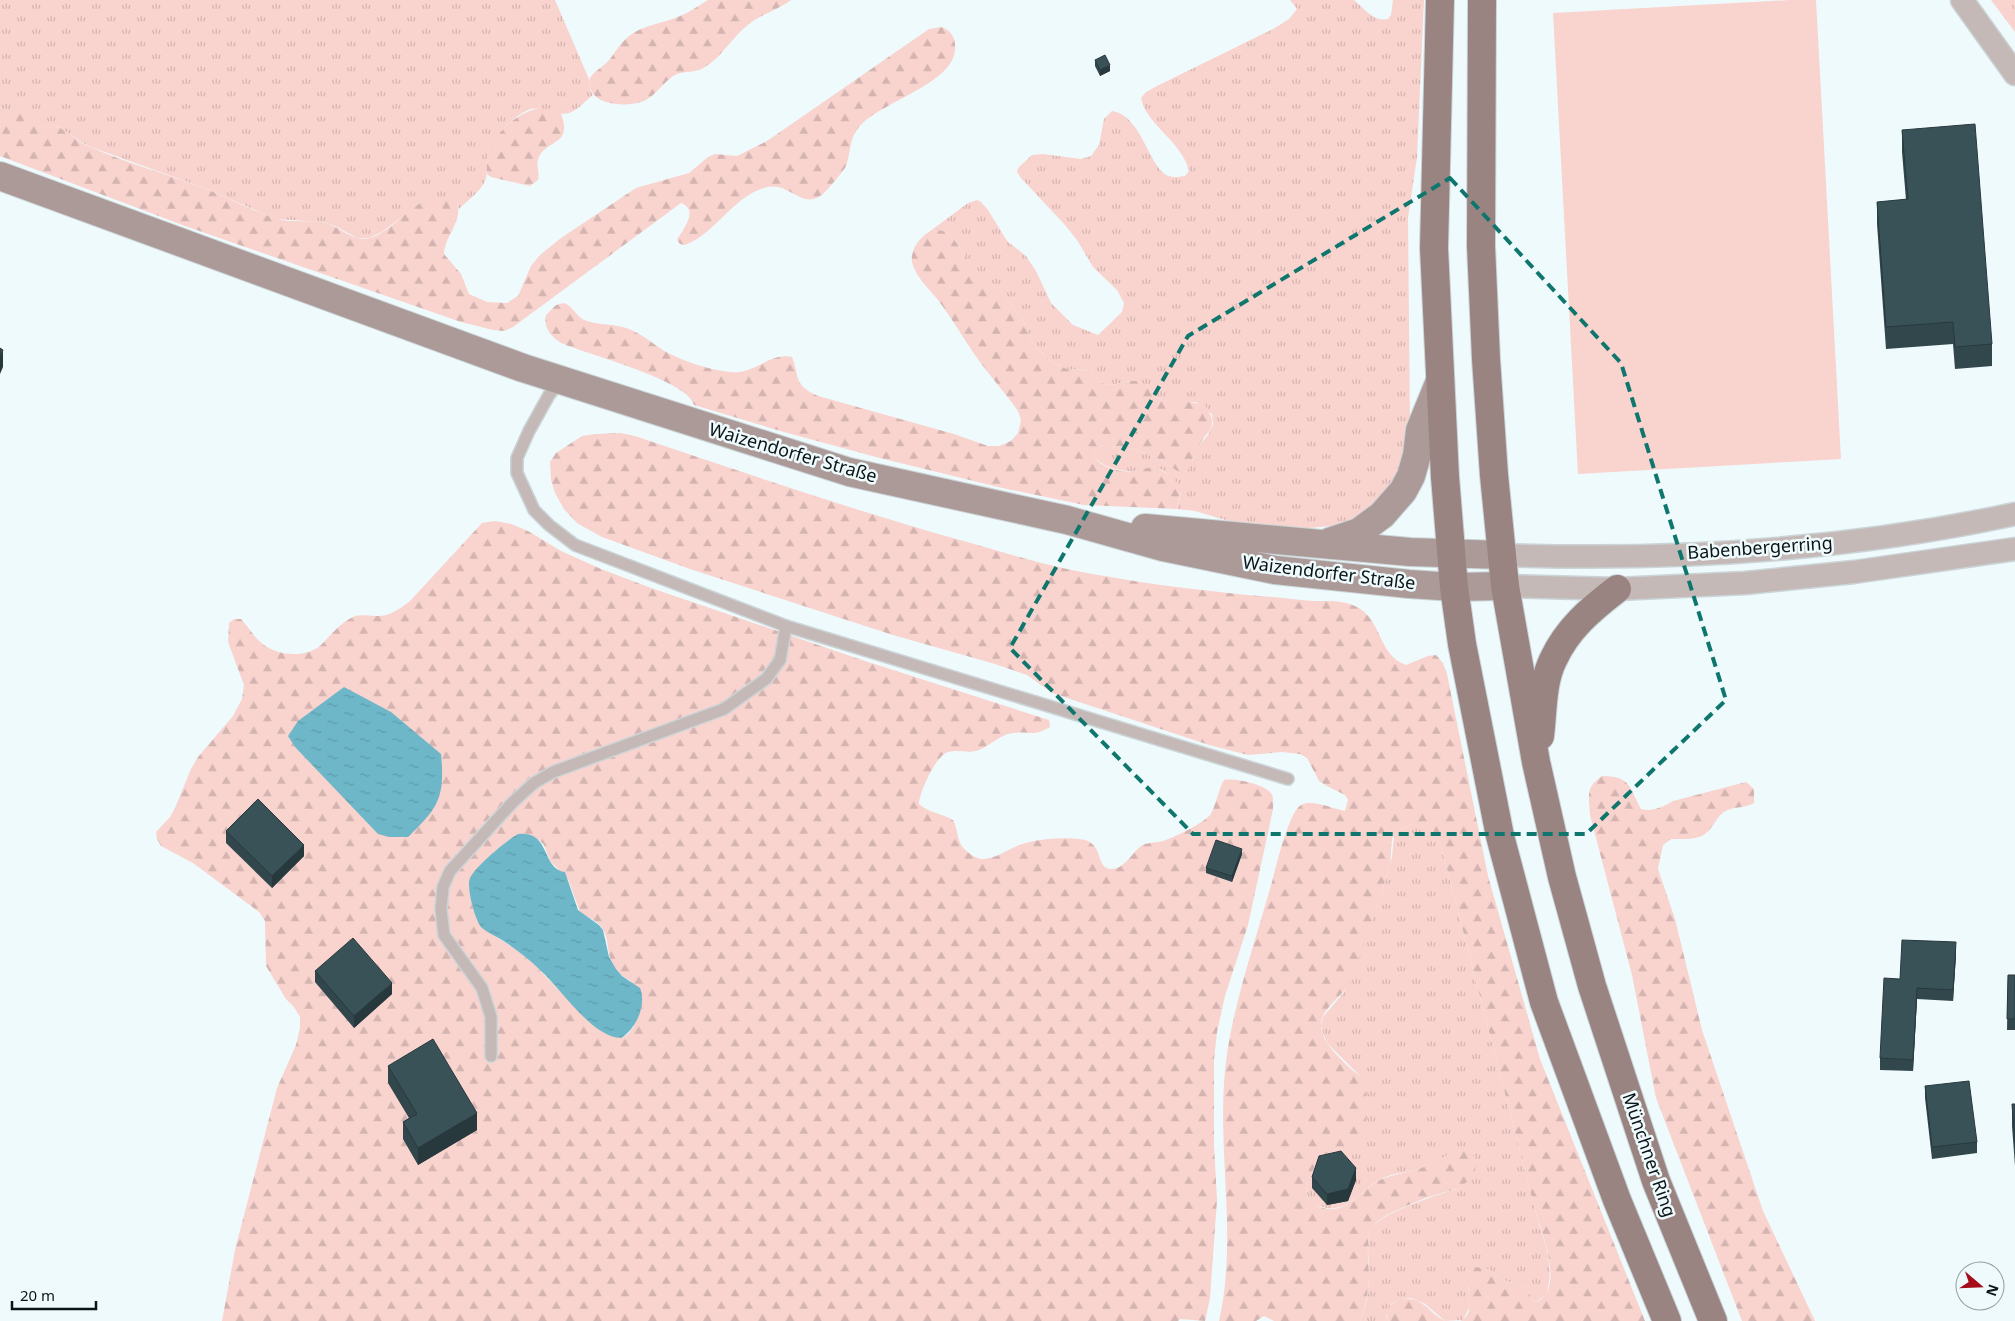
<svg xmlns="http://www.w3.org/2000/svg" width="2015" height="1321" font-family="'Noto Sans',sans-serif">
<style>
.grass{fill:url(#grass-tufts)}
.forest{fill:url(#forest-firs);fill-rule:evenodd}
.garden{fill:#f9d3ce}
.water{fill:url(#water-ripples)}
.lines{fill:none;stroke-linecap:round;stroke-linejoin:round}
.service-casing{stroke:#cbd5d8;stroke-width:14}
.minor-casing{stroke:#cbd5d8;stroke-width:25}
.secondary-casing{stroke:#cbd5d8;stroke-width:30}
.primary-casing{stroke:#cbd5d8;stroke-width:30}
.service{stroke:#c5b9b7;stroke-width:11}
.minor{stroke:#c5b9b7;stroke-width:22}
.secondary{stroke:#ac9a98;stroke-width:28}
.primary{stroke:#9a8481;stroke-width:28}
.wall{fill:#31474c}
.shaded-wall{fill:#28393e}
.building{fill:#395258;stroke:#28393e}
.marked{fill:none;stroke:#0f766e;stroke-width:4;stroke-dasharray:10 6;stroke-linejoin:round}
.labels{text-anchor:middle;stroke-width:5;stroke-linejoin:round;paint-order:stroke}
.street-label{font-size:18px;fill:#0b1518;stroke:#effafd}
</style>
<defs>
<pattern id="grass-tufts" width="24" height="20" patternUnits="userSpaceOnUse" patternTransform="scale(1.25)"><rect width="24" height="20" fill="#f9d3ce"/><path d="M3 7l-1-3M5 7V3M7 7l1-3M15 17l-1-3M17 17v-4M19 17l1-3" fill="none" stroke="#d4b4b0"/></pattern>
<pattern id="forest-firs" width="22" height="20" patternUnits="userSpaceOnUse" patternTransform="scale(1.25)"><rect width="22" height="20" fill="#f9d3ce"/><path d="M5 1l3.5 6h-7zM16 11l3.5 6h-7z" fill="#d4b4b0"/></pattern>
<pattern id="water-ripples" width="26" height="14" patternUnits="userSpaceOnUse" patternTransform="scale(1.25)"><rect width="26" height="14" fill="#6eb7c8"/><path d="M2 4q2-2 4 0t4 0M15 11q2-2 4 0t4 0" fill="none" stroke="#5e9cab"/></pattern>
</defs>
<rect width="100%" height="100%" fill="#effafd"/>
<g class="grass">
<path d="M 0,0 L 555,0 L 589,79 L 590,90 L 593,95 C 586,100 577,111 569,113 C 555,117 542,104 528,110 C 511,117 490,141 487,159 C 486,167 488,173 485,181 C 480,192 467,201 459,209 L 457,202 L 420,203 L 382,232 L 369,238 L 357,238 L 335,226 L 324,222 L 275,219 L 207,189 L 88,146 L 59,127 L 0,108 Z"/>
<path d="M 1290,0 L 1354,0 C 1364,8 1373,22 1388,19 L 1391,15 L 1393,0 L 1424,0 L 1417,157 L 1408,218 L 1410,427 L 1396,482 L 1362,516 L 1341,525 L 1298,529 L 1274,528 L 1229,521 L 1195,511 L 1177,509 L 1181,493 C 1176,486 1171,477 1164,471 C 1152,463 1142,472 1129,471 C 1116,471 1104,466 1093,457 L 1093,452 L 1098,447 C 1126,442 1158,456 1180,473 L 1193,460 L 1196,449 L 1208,435 L 1213,424 L 1212,414 L 1196,402 L 1166,402 L 1158,398 L 1147,385 L 1130,381 L 1111,385 L 1104,384 L 1089,371 L 1077,369 L 1069,370 L 1052,362 L 1034,346 L 1023,321 L 1006,298 L 972,265 L 953,238 L 943,231 L 933,229 L 968,203 L 977,200 L 981,202 L 988,210 L 1007,241 L 1026,256 L 1036,271 L 1051,303 L 1073,325 L 1098,335 L 1122,312 L 1124,303 L 1117,290 L 1093,267 L 1077,240 L 1065,225 L 1021,178 L 1017,172 L 1018,168 L 1032,155 L 1043,154 L 1081,159 L 1091,156 L 1099,145 L 1104,119 L 1112,111 C 1141,115 1148,164 1166,175 C 1173,178 1178,177 1185,176 L 1189,171 C 1182,141 1146,125 1141,98 L 1146,92 L 1157,86 L 1275,28 L 1289,19 L 1297,9 Z"/>
<path d="M 1991,0 L 2015,0 L 2015,32 Z"/>
<path d="M 1416,822 C 1436,819 1440,846 1445,861 L 1535,1210 C 1543,1239 1556,1265 1546,1295 L 1536,1302 L 1533,1301 L 1526,1287 L 1503,1280 L 1488,1269 L 1468,1285 L 1470,1306 L 1463,1320 L 1445,1321 L 1425,1304 L 1411,1298 L 1400,1298 L 1391,1304 L 1386,1316 L 1389,1321 L 1360,1321 C 1368,1304 1369,1284 1369,1265 C 1368,1254 1367,1240 1371,1230 C 1378,1213 1438,1195 1456,1189 L 1455,1152 C 1443,1157 1430,1166 1416,1170 C 1405,1173 1390,1173 1379,1180 C 1359,1192 1345,1216 1319,1206 C 1312,1204 1308,1200 1307,1193 C 1305,1178 1316,1165 1325,1156 L 1360,1076 L 1328,1044 L 1324,1036 L 1321,1026 L 1323,1017 L 1344,992 L 1355,969 L 1384,885 L 1392,857 L 1394,835 L 1397,831 Z"/>
</g>
<g class="forest">
<path d="M 708,0 L 791,0 C 778,10 761,14 748,25 C 732,37 722,57 705,67 C 695,74 682,70 673,76 C 663,83 655,96 644,101 C 631,106 615,105 603,101 C 592,97 584,83 593,74 C 598,69 605,65 610,59 C 618,48 623,39 635,32 C 648,25 662,23 675,18 C 687,14 698,6 708,0 Z"/>
<path d="M 942,27 C 950,31 954,35 955,44 C 960,83 882,100 859,127 C 849,138 851,152 846,166 C 843,172 829,188 824,193 C 803,212 790,182 768,187 C 734,194 717,233 685,245 L 680,244 L 677,240 C 684,228 699,210 681,203 L 513,327 L 504,331 L 493,330 L 461,322 L 185,226 L 0,156 L 0,108 C 19,113 40,118 58,127 C 69,132 78,142 90,147 C 127,163 166,174 204,188 C 227,197 250,210 274,218 C 291,224 309,219 326,223 C 337,226 346,235 357,238 C 392,247 415,179 457,202 C 463,222 445,235 444,254 L 461,274 L 469,294 L 487,302 L 507,303 L 518,296 L 531,266 L 540,255 L 561,238 L 636,188 L 689,173 L 708,157 L 715,154 L 737,156 L 767,141 L 929,29 Z"/>
<path d="M 541,108 L 561,114 C 574,147 543,139 538,160 C 536,166 540,173 538,180 L 530,186 L 491,177 L 487,174 C 487,169 486,163 487,158 C 492,134 518,111 541,108 Z"/>
<path d="M 933,229 L 943,231 L 953,238 L 972,265 L 1006,298 L 1023,321 L 1034,346 L 1052,362 L 1069,370 L 1077,369 L 1089,371 L 1104,384 L 1111,385 L 1130,381 L 1138,381 L 1147,385 L 1158,398 L 1166,402 L 1185,401 L 1205,405 C 1220,427 1208,429 1198,447 C 1194,454 1192,463 1188,470 L 1180,473 C 1158,456 1126,442 1098,447 L 1093,452 L 1094,458 C 1103,467 1120,473 1133,471 C 1141,470 1148,466 1157,468 C 1166,471 1174,481 1182,486 L 1177,509 L 1084,505 L 998,487 L 876,457 L 784,432 L 694,405 C 688,380 586,354 561,343 C 551,337 543,327 546,315 L 556,305 L 564,303 C 573,306 576,316 584,320 C 599,326 615,323 629,329 C 643,334 655,346 668,353 C 686,362 710,370 730,372 C 754,375 770,352 792,357 C 800,378 793,385 818,396 L 954,434 L 988,446 L 999,446 L 1011,441 L 1018,433 L 1021,420 L 1018,411 C 1007,395 994,381 983,366 C 967,345 954,321 938,300 C 929,289 915,276 912,262 C 910,247 922,236 933,229 Z"/>
<path d="M 621,433 L 635,436 C 745,473 855,511 967,542 C 1000,551 1033,562 1067,569 C 1130,582 1195,590 1259,596 C 1277,597 1295,600 1313,601 C 1325,601 1338,600 1350,604 C 1384,615 1375,654 1406,665 L 1428,656 L 1436,655 L 1443,663 L 1447,674 L 1488,876 L 1540,1059 L 1645,1321 L 1460,1321 C 1481,1312 1458,1283 1475,1267 L 1488,1269 L 1503,1280 L 1526,1287 L 1533,1301 L 1536,1302 C 1566,1291 1541,1230 1535,1210 L 1445,861 C 1440,844 1434,814 1410,825 C 1405,827 1397,830 1394,835 C 1390,840 1392,856 1390,864 C 1381,897 1369,929 1358,962 C 1355,969 1353,976 1350,983 C 1342,997 1320,1009 1321,1026 C 1322,1043 1340,1058 1351,1069 C 1356,1073 1361,1076 1364,1082 C 1367,1087 1366,1095 1367,1101 C 1367,1115 1367,1128 1359,1141 C 1346,1159 1334,1149 1323,1158 C 1313,1166 1298,1193 1313,1203 C 1342,1223 1360,1189 1382,1179 C 1394,1174 1407,1173 1419,1169 C 1434,1164 1447,1153 1464,1149 C 1471,1153 1477,1157 1476,1166 C 1472,1190 1441,1192 1423,1199 C 1409,1205 1390,1212 1378,1221 C 1363,1233 1369,1259 1369,1276 C 1368,1291 1366,1307 1360,1321 L 1274,1321 L 1264,1316 L 1256,1321 L 1219,1321 C 1237,1243 1219,1163 1224,1083 C 1228,1016 1255,944 1273,878 C 1277,863 1289,812 1301,805 C 1312,799 1333,809 1345,811 L 1348,800 L 1345,795 L 1327,786 L 1319,781 L 1307,758 L 1300,754 L 1282,752 L 1248,755 L 1209,745 L 1052,693 L 1027,675 L 995,664 L 893,635 L 690,569 L 602,537 L 577,523 L 564,509 L 555,493 L 551,480 L 550,462 L 556,453 L 582,436 L 595,434 Z"/>
<path d="M 495,521 L 511,524 L 528,531 L 561,551 L 601,569 L 651,588 L 865,661 L 1049,720 L 1050,727 C 1033,737 1031,731 1013,733 C 999,735 991,745 979,750 C 969,754 958,749 948,752 C 936,755 919,793 919,804 C 929,813 941,813 953,820 C 957,827 957,837 961,845 C 965,851 975,859 983,859 C 996,859 1010,848 1022,844 C 1039,839 1061,837 1079,839 C 1106,841 1094,870 1112,869 C 1124,869 1132,853 1141,846 C 1147,842 1156,843 1163,841 C 1175,837 1202,824 1210,815 C 1215,809 1219,788 1224,780 C 1235,778 1263,784 1271,793 C 1274,798 1273,803 1273,809 L 1248,925 L 1225,996 L 1217,1032 L 1214,1060 L 1214,1144 L 1217,1200 L 1210,1298 L 1205,1321 L 1180,1319 L 1178,1321 L 222,1321 L 235,1250 L 277,1088 L 296,1045 L 300,1028 L 300,1017 L 294,1007 L 286,999 L 266,966 L 265,921 L 259,912 L 193,863 L 161,846 L 157,839 L 156,832 L 170,817 L 175,808 L 191,769 L 198,757 L 233,716 L 242,699 L 244,685 L 228,642 L 229,623 L 234,619 L 241,619 C 249,627 254,638 264,645 C 279,656 307,658 321,645 C 331,635 340,623 353,617 C 361,614 368,616 376,616 C 389,617 400,609 410,601 L 482,523 ZM 523,834 L 539,840 L 544,845 L 550,861 L 568,879 L 580,912 C 586,917 594,919 600,925 C 615,943 599,966 631,981 L 634,1026 L 628,1034 L 621,1038 L 603,1031 L 589,1022 L 534,964 L 518,951 L 481,927 L 473,908 L 469,886 L 478,868 L 493,853 L 510,839 Z"/>
<path d="M 1602,776 C 1632,776 1629,788 1641,809 C 1652,812 1663,807 1673,801 L 1746,782 L 1754,789 L 1754,803 C 1744,809 1732,806 1724,812 C 1718,816 1715,823 1711,828 C 1701,841 1687,839 1671,839 L 1663,845 L 1658,869 L 1675,919 L 1702,1030 L 1763,1211 L 1815,1321 L 1742,1321 L 1656,1098 L 1632,975 L 1590,815 C 1589,795 1585,788 1602,776 Z"/>
<path d="M 1400,1298 C 1426,1298 1426,1311 1445,1321 L 1389,1321 C 1383,1310 1391,1304 1400,1298 Z"/>
</g>
<path class="garden" d="M 1790,0 L 1816,0 L 1841,459 L 1578,474 L 1553,13 Z"/>
<g class="water">
<path d="M 344,687 L 391,712 L 441,754 C 445,797 439,807 408,837 L 389,837 L 378,834 L 295,747 L 288,736 L 298,721 Z"/>
<path d="M 518,834 C 551,830 541,869 565,872 L 578,910 L 599,925 L 603,930 L 609,957 L 616,969 L 622,976 L 640,988 C 647,1005 636,1029 621,1038 C 593,1038 561,989 541,971 C 529,959 516,949 502,940 C 496,936 488,933 482,928 C 475,921 466,887 470,878 C 475,867 507,840 518,834 Z"/>
</g>
<g class="lines">
<defs>
<g id="service">
<path d="M 561,381 L 549,395 L 529,431 L 517,458 L 517,473 L 534,510 L 549,525 L 575,545 L 786,626 L 1288,779"/>
<path d="M 491,1056 L 491,1017 L 482,988 L 444,935 L 441,909 L 443,887 L 450,871 L 512,803 L 534,783 L 553,772 L 724,709 L 766,679 L 780,660 L 786,626"/>
</g>
<g id="minor">
<path d="M 1962,0 L 2015,74"/>
<path d="M 1502,555 C 1673,561 1848,550 2015,514"/>
<path d="M 1505,586 L 1617,589 L 1745,583 L 1854,572 L 2015,549"/>
</g>
<g id="secondary">
<path d="M 0,176 L 523,368 L 849,472 L 1067,520 L 1163,547 L 1275,570 L 1409,584 L 1454,587 L 1505,586"/>
<path d="M 1145,528 L 1410,552 L 1502,555"/>
<path d="M 1329,542 L 1359,532 L 1382,515 L 1403,491 L 1411,476 L 1417,455 L 1420,430 L 1440,381"/>
</g>
<g id="primary">
<path d="M 1440,0 L 1434,248 L 1445,477 L 1454,587 L 1462,644 L 1500,836 L 1544,1002 L 1617,1200 L 1667,1321"/>
<path d="M 1482,0 L 1481,246 L 1486,359 L 1494,475 L 1505,586 L 1519,665 L 1536,762 L 1562,877 L 1592,986 L 1656,1181 L 1713,1321"/>
<path d="M 1540,736 C 1543,712 1542,682 1553,660 C 1567,629 1591,609 1617,589"/>
</g>
</defs>
<use href="#service" class="service-casing"/>
<use href="#minor" class="minor-casing"/>
<use href="#secondary" class="secondary-casing"/>
<use href="#primary" class="primary-casing"/>
<use href="#service" class="service"/>
<use href="#minor" class="minor"/>
<use href="#secondary" class="secondary"/>
<use href="#primary" class="primary"/>
</g>
<g class="wall">
<path d="M 1095,60 L 1110,71 L 1100,76 L 1095,66 Z"/>
<path d="M 1902,130 L 1992,344 L 1992,366 L 1955,369 L 1953,344 L 1886,349 L 1877,224 L 1877,202 L 1906,200 L 1902,152 Z"/>
<path d="M 226,831 L 304,856 L 272,888 L 226,843 Z"/>
<path d="M 1242,854 L 1232,882 L 1206,873 L 1206,868 Z"/>
<path d="M 1956,954 L 1953,1001 L 1917,999 L 1913,1071 L 1880,1070 L 1880,1058 L 1900,979 Z"/>
<path d="M 315,971 L 392,994 L 354,1028 L 315,982 Z"/>
<path d="M 2008,975 L 2015,975 L 2015,1030 L 2007,1030 Z"/>
<path d="M 388,1066 L 477,1130 L 418,1165 L 403,1139 L 403,1122 L 409,1118 L 388,1083 Z"/>
<path d="M 1925,1086 L 1977,1142 L 1977,1153 L 1932,1159 L 1925,1098 Z"/>
<path d="M 2012,1104 L 2015,1104 L 2015,1166 L 2012,1126 Z"/>
<path d="M 1312,1177 L 1356,1180 L 1348,1201 L 1327,1205 L 1312,1188 Z"/>
</g>
<g class="shaded-wall">
<path d="M 1110,65 L 1110,71 L 1100,76 L 1100,70 Z"/>
<path d="M 3,350 L 3,367 L 0,374 L 0,357 Z"/>
<path d="M 304,845 L 304,856 L 272,888 L 272,876 Z"/>
<path d="M 1242,849 L 1242,854 L 1232,882 L 1232,876 Z"/>
<path d="M 1956,942 L 1956,954 L 1953,1001 L 1953,990 Z"/>
<path d="M 392,983 L 392,994 L 354,1028 L 354,1016 Z"/>
<path d="M 1917,988 L 1917,999 L 1913,1071 L 1913,1060 Z"/>
<path d="M 477,1113 L 477,1130 L 418,1165 L 418,1148 Z"/>
<path d="M 1356,1168 L 1356,1180 L 1348,1201 L 1327,1205 L 1327,1194 Z"/>
</g>
<g class="building">
<path d="M 1105,55 L 1110,65 L 1100,70 L 1095,60 Z"/>
<path d="M 1975,124 L 1992,344 L 1955,347 L 1953,322 L 1886,327 L 1877,202 L 1908,199 L 1902,130 Z"/>
<path d="M 0,348 L 3,350 L 0,357 Z"/>
<path d="M 258,799 L 304,845 L 272,876 L 226,831 Z"/>
<path d="M 1216,840 L 1242,849 L 1232,876 L 1206,868 Z"/>
<path d="M 353,938 L 392,983 L 354,1016 L 315,971 Z"/>
<path d="M 1902,940 L 1956,942 L 1953,990 L 1917,988 L 1913,1060 L 1880,1058 L 1884,978 L 1900,979 Z"/>
<path d="M 2008,975 L 2015,975 L 2015,1019 L 2007,1019 Z"/>
<path d="M 433,1039 L 477,1113 L 418,1148 L 403,1122 L 417,1114 L 388,1066 Z"/>
<path d="M 1969,1081 L 1977,1142 L 1932,1147 L 1925,1086 Z"/>
<path d="M 2012,1104 L 2015,1104 L 2015,1143 Z"/>
<path d="M 1341,1151 L 1356,1168 L 1348,1189 L 1327,1194 L 1312,1177 L 1319,1156 Z"/>
</g>
<path class="marked" d="M 1450,178 L 1621,363 L 1726,700 L 1586,834 L 1193,834 L 1010,648 L 1188,336 Z"/>
<g class="labels">
<g class="street-label">
<text transform="translate(793 453) rotate(16)" y="6">Waizendorfer Straße</text>
<text transform="translate(1760 548) rotate(-4)" y="6">Babenbergerring</text>
<text transform="translate(1329 573) rotate(7)" y="6">Waizendorfer Straße</text>
<text transform="translate(1649 1155) rotate(71)" y="6">Münchner Ring</text>
</g>
</g>
<g transform="translate(1980 1286) rotate(109)"><circle r="24" fill="#effafd" stroke="#949ea1"/>
<path d="M0-4L9 19L0 12L-9 19Z" fill="#a50d1a"/>
<text y="-8" font-size="14" font-weight="bold" text-anchor="middle" fill="#0b1518">N</text>
</g>
<path d="M12 1301v8h84v-8" fill="none" stroke="#0b1518" stroke-width="2.5"/>
<text x="20" y="1301" font-size="15" fill="#0b1518" stroke="#effafd" stroke-width="4" paint-order="stroke">20 m</text>
</svg>
